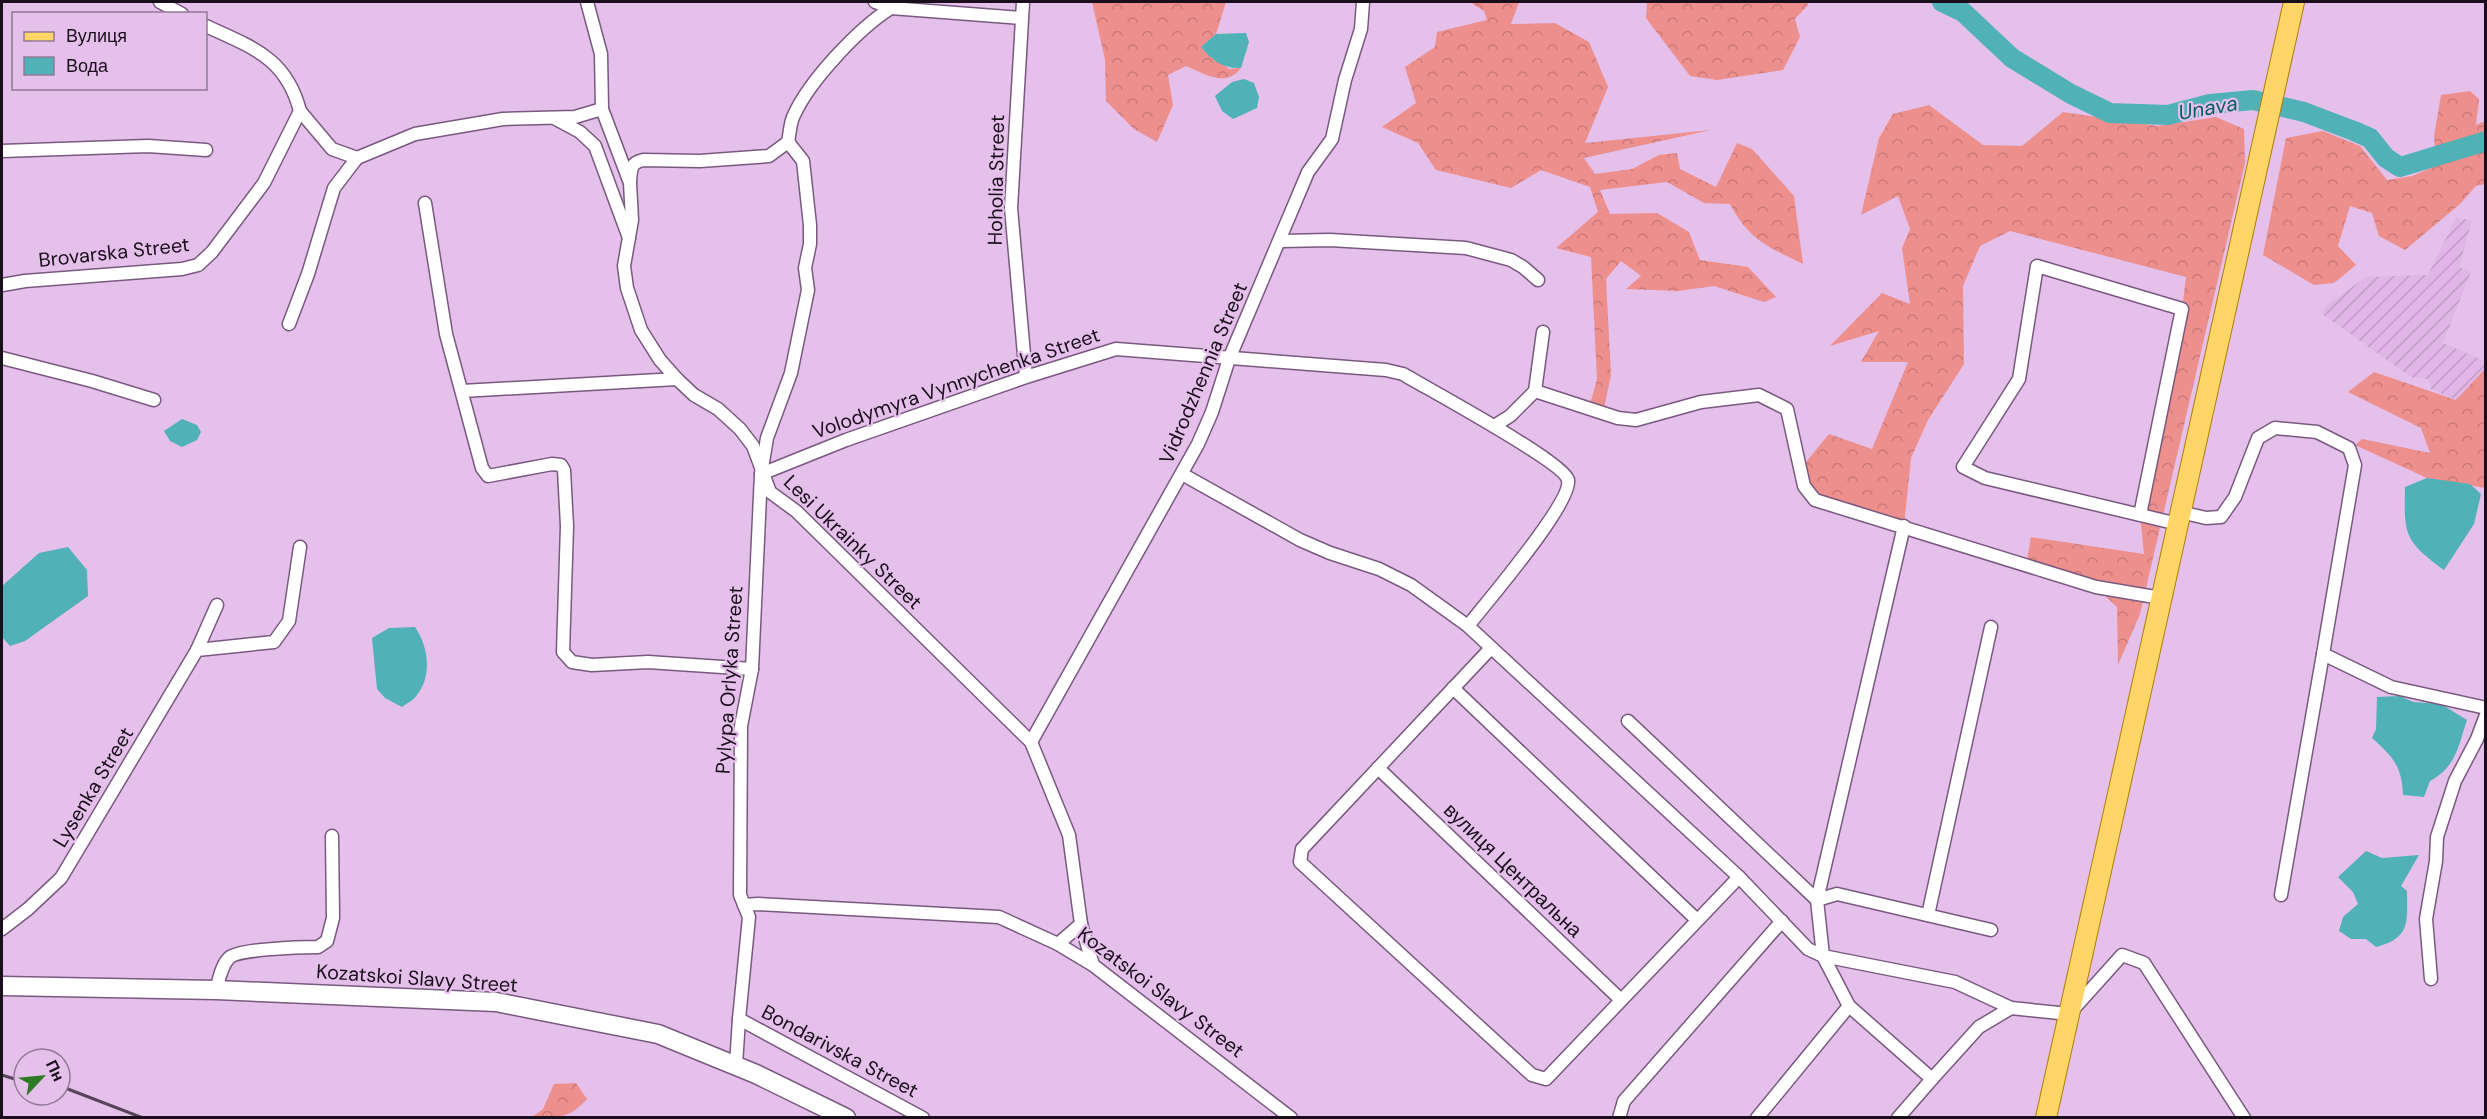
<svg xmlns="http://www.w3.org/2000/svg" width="2487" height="1119" font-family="'DM Sans',sans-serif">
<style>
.industrial{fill:url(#industrial-furrows)}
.forest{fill:url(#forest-crowns)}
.water{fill:#50b1b7}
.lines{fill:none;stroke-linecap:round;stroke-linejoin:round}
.river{stroke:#50b1b7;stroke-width:20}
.minor-casing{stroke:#79597f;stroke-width:15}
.secondary-casing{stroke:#79597f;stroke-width:21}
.primary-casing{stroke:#ae7d0a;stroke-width:22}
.minor{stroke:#fff;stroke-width:12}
.secondary{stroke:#fff;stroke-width:18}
.primary{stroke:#fed566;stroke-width:20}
.rail{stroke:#58445b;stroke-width:3}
.labels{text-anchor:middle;stroke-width:4.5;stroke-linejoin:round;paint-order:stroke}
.street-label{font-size:20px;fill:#1a0d1c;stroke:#e4c0ea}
.water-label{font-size:21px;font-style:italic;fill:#055d62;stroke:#e4c0ea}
</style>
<defs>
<pattern id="industrial-furrows" width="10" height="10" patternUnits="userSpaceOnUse" patternTransform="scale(1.5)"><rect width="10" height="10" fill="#e0b6e7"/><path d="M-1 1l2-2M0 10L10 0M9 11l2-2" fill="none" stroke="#c09bc6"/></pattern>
<pattern id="forest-crowns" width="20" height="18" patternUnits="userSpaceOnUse" patternTransform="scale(1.5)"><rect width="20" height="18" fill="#ed8f8d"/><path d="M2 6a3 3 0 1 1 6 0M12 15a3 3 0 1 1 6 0" fill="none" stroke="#cb7a79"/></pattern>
</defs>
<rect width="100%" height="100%" fill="#e4c0ea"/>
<path class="industrial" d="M 2456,218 L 2472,220 L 2459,267 L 2471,272 L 2443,343 L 2485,361 L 2485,369 L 2457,400 L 2431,389 L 2428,379 L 2411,377 L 2321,313 L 2327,305 L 2366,277 L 2428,275 Z"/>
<g class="forest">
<path d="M 1092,2 L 1226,2 L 1216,34 L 1201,47 L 1229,69 L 1241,68 C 1226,88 1205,74 1186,66 L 1168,75 L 1173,105 L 1157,142 L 1134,129 L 1106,101 L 1105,60 Z"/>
<path d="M 1470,2 L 1519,2 L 1511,24 L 1555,23 L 1589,42 L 1608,87 L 1585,143 L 1711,130 L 1584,158 L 1595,174 L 1632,169 L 1659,155 L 1677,153 L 1680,169 L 1716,187 L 1737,143 L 1752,149 L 1794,196 L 1803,264 C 1768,247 1749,240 1730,204 L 1704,203 L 1667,182 L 1600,190 L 1610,214 L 1657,213 L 1689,232 L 1700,260 L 1748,267 L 1776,297 L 1764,302 L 1714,286 L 1678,291 L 1626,289 L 1641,276 L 1621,261 L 1606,279 L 1611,375 L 1603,413 L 1589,408 L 1597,379 L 1591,257 L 1556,248 L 1598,212 L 1590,187 L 1541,170 L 1511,188 L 1436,170 L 1418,143 L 1382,127 L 1416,103 L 1405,67 L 1435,47 L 1437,32 L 1487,20 L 1484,11 Z"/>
<path d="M 1647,2 L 1807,2 L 1808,5 L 1795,19 L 1800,37 L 1783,70 L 1717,80 L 1690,76 L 1646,18 Z"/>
<path d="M 2470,91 L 2479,99 L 2476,125 L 2485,121 L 2485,184 L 2476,186 L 2460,204 L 2405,250 L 2379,236 L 2372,213 L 2350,206 L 2338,246 L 2356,265 L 2334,283 L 2314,285 L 2263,255 L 2286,138 L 2323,131 L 2360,146 L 2387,180 L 2412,176 L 2436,166 L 2434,136 L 2441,95 Z"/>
<path d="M 1929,105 L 1983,145 L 2022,146 L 2063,112 L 2158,126 L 2216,117 L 2244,129 L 2245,163 L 2140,614 L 2118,665 L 2117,607 L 2096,587 L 2026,565 L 2031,537 L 2144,554 L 2140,515 L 2182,309 L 2186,277 L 2010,231 L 1980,246 L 1963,286 L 1964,364 L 1928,420 L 1911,458 L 1904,526 L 1815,500 L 1801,468 L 1829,434 L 1872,449 L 1908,362 L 1861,362 L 1879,331 L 1830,346 L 1882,293 L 1910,304 L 1902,248 L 1910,229 L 1898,196 L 1861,215 L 1879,138 L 1893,114 Z"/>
<path d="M 2485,369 L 2485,488 L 2427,478 L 2355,445 L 2362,439 L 2430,453 L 2421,428 L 2348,392 L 2374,372 L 2456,400 Z"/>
<path d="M 576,1083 L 587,1099 C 569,1119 558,1118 532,1117 L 543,1109 L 554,1084 Z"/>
</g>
<g class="water">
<path d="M 1246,33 L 1249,42 L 1241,68 C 1223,69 1212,60 1201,47 L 1216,34 Z"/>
<path d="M 1244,79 L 1254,83 L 1259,97 L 1257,108 L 1233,119 L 1222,111 L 1215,96 L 1232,82 Z"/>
<path d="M 182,419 L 197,425 L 201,432 L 197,440 L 182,447 L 170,441 L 164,431 Z"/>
<path d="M 2427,478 L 2470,484 L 2481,494 L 2474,524 L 2444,570 C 2404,541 2404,535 2405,487 Z"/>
<path d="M 68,547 L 87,570 L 88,596 L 25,641 L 10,646 L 2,637 L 2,586 L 39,553 Z"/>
<path d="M 415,627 C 428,646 433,675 417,695 C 414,700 407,703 402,707 L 385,698 L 377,689 L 372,638 L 389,628 Z"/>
<path d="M 2400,696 L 2413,702 L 2441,704 L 2467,720 C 2458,747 2456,767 2430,781 L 2424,797 L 2403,795 C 2402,766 2393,757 2372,738 L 2376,729 L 2377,697 Z"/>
<path d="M 2366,851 L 2382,858 L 2419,855 L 2401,886 L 2407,891 C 2407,922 2411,938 2376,947 L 2366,939 L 2351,939 L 2339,931 L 2343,917 L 2358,904 L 2353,892 L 2338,877 Z"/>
</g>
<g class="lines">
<path class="river" d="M 1942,2 L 1963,12 L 2012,58 L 2071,94 L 2110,113 L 2168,115 L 2210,104 L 2253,100 L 2304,112 L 2354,131 L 2370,138 L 2386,158 L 2400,167 L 2486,141"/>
<defs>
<g id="minor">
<path d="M 160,2 L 182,14"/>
<path d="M 587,2 L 601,54 L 602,109 L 630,183 L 632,220 L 624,266 L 627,288 L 641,330 L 660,360 L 677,379 L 694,395 L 718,409 L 740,429 L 753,446 L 770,492 L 796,511 L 1031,742 L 1069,835 L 1081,924 L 1093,965"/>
<path d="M 1023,2 L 1011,208 L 1026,377"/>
<path d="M 891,8 L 1021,18"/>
<path d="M 300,111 L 332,149 L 357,158 L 415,134 L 503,119 L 575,117 L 602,109"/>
<path d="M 554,118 L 580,132 L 595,146 L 629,238"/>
<path d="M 2,151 L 148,146 L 206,150"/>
<path d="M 630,182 C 631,170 630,163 643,160 L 700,161 L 769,156 L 788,142 C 790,133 790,122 794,115 C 810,80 859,28 891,8 L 875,2"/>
<path d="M 425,203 L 446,334 L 482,468 L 488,476 L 552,464 L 561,465 L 564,470 L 567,526 L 563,652 L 572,662 L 592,665 L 648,662 L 752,669"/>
<path d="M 1281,241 L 1330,240 L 1466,248 L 1511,260 L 1523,267 L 1538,280"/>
<path d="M 2,285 L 25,281 L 182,269 L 198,265 L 212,252 L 264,183 L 300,111 C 286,57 251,47 206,26"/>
<path d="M 289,324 L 308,274 L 334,188 L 357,158"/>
<path d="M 2,358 L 92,381 L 154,400"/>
<path d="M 462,391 L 677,379"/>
<path d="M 1535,391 L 1618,418 L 1636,420 L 1701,402 L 1759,395 L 1787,409 L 1804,486 L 1815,500 L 2096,587 L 2161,598"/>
<path d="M 1494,426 L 1510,416 L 1535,391 L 1543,332"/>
<path d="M 761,474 L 846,440 L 1026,377 L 1116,349 L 1386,370 L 1403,374 C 1426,388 1564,462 1568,480 C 1573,502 1485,604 1468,626"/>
<path d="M 1182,474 L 1300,540 L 1330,553 L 1379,569 L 1411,585 L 1468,626 L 1739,877 L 1808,949 L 1823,956 L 1955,982 L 2011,1008 L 2069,1014 L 2122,955 L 2144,963 L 2244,1118"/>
<path d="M 2180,512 L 2206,518 L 2221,517 L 2235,497 L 2258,438 L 2275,428 L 2317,432 L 2349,448 L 2355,465 L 2323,654 L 2391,687 L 2486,708"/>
<path d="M 2140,515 L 2182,309 L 2037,266 L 2019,379 L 1963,467 L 1985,478 L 2178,524"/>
<path d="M 1904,526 L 1817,900 L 1823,956 L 1849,1006 L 1932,1079 L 1979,1027 L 2011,1008"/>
<path d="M 1491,648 L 1302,849 L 1300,862 L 1532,1075 L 1546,1079 L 1739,877"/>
<path d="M 197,650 L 217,605"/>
<path d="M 1453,688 L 1697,920"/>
<path d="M 1628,721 L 1817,900 L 1837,894 L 1991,930"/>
<path d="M 1031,742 L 1198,444 L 1212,412 L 1229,359 L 1308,172 L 1332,139 L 1345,80 L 1361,29 L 1363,2"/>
<path d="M 1378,768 L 1621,1000"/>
<path d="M 2281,895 L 2323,654"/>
<path d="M 744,905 L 758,904 L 999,917 L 1058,944 L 1093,965 L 1291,1118"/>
<path d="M 1928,915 L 1991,627"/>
<path d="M 2,929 L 28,909 L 61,878 L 197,650 L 274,642 L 289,621 L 300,547"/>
<path d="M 1058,944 L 1081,924"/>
<path d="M 2431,979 L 2426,919 L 2436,861 L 2437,837 L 2455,781 L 2477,739 L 2486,715"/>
<path d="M 216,990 C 219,980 221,966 229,958 C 237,949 302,947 318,947 L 327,941 L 333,918 L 332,836"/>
<path d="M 739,1019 L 923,1118"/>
<path d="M 736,1065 L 739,1019 L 749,917 L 740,895 L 741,726 L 752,669 L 761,474 L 767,438 L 791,373 L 808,290 L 805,268 L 810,244 L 810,225 L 803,161 L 788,142"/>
<path d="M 1619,1118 L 1624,1101 L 1782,921"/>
<path d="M 1757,1118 L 1849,1006"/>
<path d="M 1898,1118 L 1932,1079"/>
</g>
<path id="secondary" d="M 2,986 L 216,990 L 496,1002 L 658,1034 L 756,1074 L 846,1118"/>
<path id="primary" d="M 2046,1118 L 2294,2"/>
</defs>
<use href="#minor" class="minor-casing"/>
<use href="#secondary" class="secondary-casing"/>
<use href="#primary" class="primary-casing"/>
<use href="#minor" class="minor"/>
<use href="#secondary" class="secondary"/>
<use href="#primary" class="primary"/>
<g class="rail">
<path d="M 2,1075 L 24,1082"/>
<path d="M 60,1086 L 143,1118"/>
</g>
</g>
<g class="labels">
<g class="street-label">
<text transform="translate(996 180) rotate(-89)" y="7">Hoholia Street</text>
<text transform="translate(114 252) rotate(-6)" y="7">Brovarska Street</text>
<text transform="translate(1203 373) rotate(-67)" y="7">Vidrodzhennia Street</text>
<text transform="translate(956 383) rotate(-19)" y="7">Volodymyra Vynnychenka Street</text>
<text transform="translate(853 542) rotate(44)" y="7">Lesi Ukrainky Street</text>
<text transform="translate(729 680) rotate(-86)" y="7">Pylypa Orlyka Street</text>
<text transform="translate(93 787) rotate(-59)" y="7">Lysenka Street</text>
<text transform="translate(1513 870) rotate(44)" y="7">вулиця Центральна</text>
<text transform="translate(417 978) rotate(4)" y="7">Kozatskoi Slavy Street</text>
<text transform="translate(1161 992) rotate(37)" y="7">Kozatskoi Slavy Street</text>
<text transform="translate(840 1051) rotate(28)" y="7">Bondarivska Street</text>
</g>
<g class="water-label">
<text transform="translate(2208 108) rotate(-10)" y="7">Unava</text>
</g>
</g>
<rect width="2487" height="1119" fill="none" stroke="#1a0d1c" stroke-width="6"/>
<rect x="12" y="12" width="195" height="78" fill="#e4c0ea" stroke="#937898" stroke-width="1.5"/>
<rect x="24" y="32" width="30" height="9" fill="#fed566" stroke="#937898" stroke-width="1.5"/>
<text x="66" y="42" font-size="18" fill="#1a0d1c">Вулиця</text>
<rect x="24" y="57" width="30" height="18" fill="#50b1b7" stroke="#937898" stroke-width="1.5"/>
<text x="66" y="72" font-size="18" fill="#1a0d1c">Вода</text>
<g transform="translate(42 1077) rotate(64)"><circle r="28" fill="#e4c0ea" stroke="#937898" stroke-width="1.5"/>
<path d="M0-4.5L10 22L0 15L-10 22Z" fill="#2d7a22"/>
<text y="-9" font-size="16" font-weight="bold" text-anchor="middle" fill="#1a0d1c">Пн</text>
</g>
</svg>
